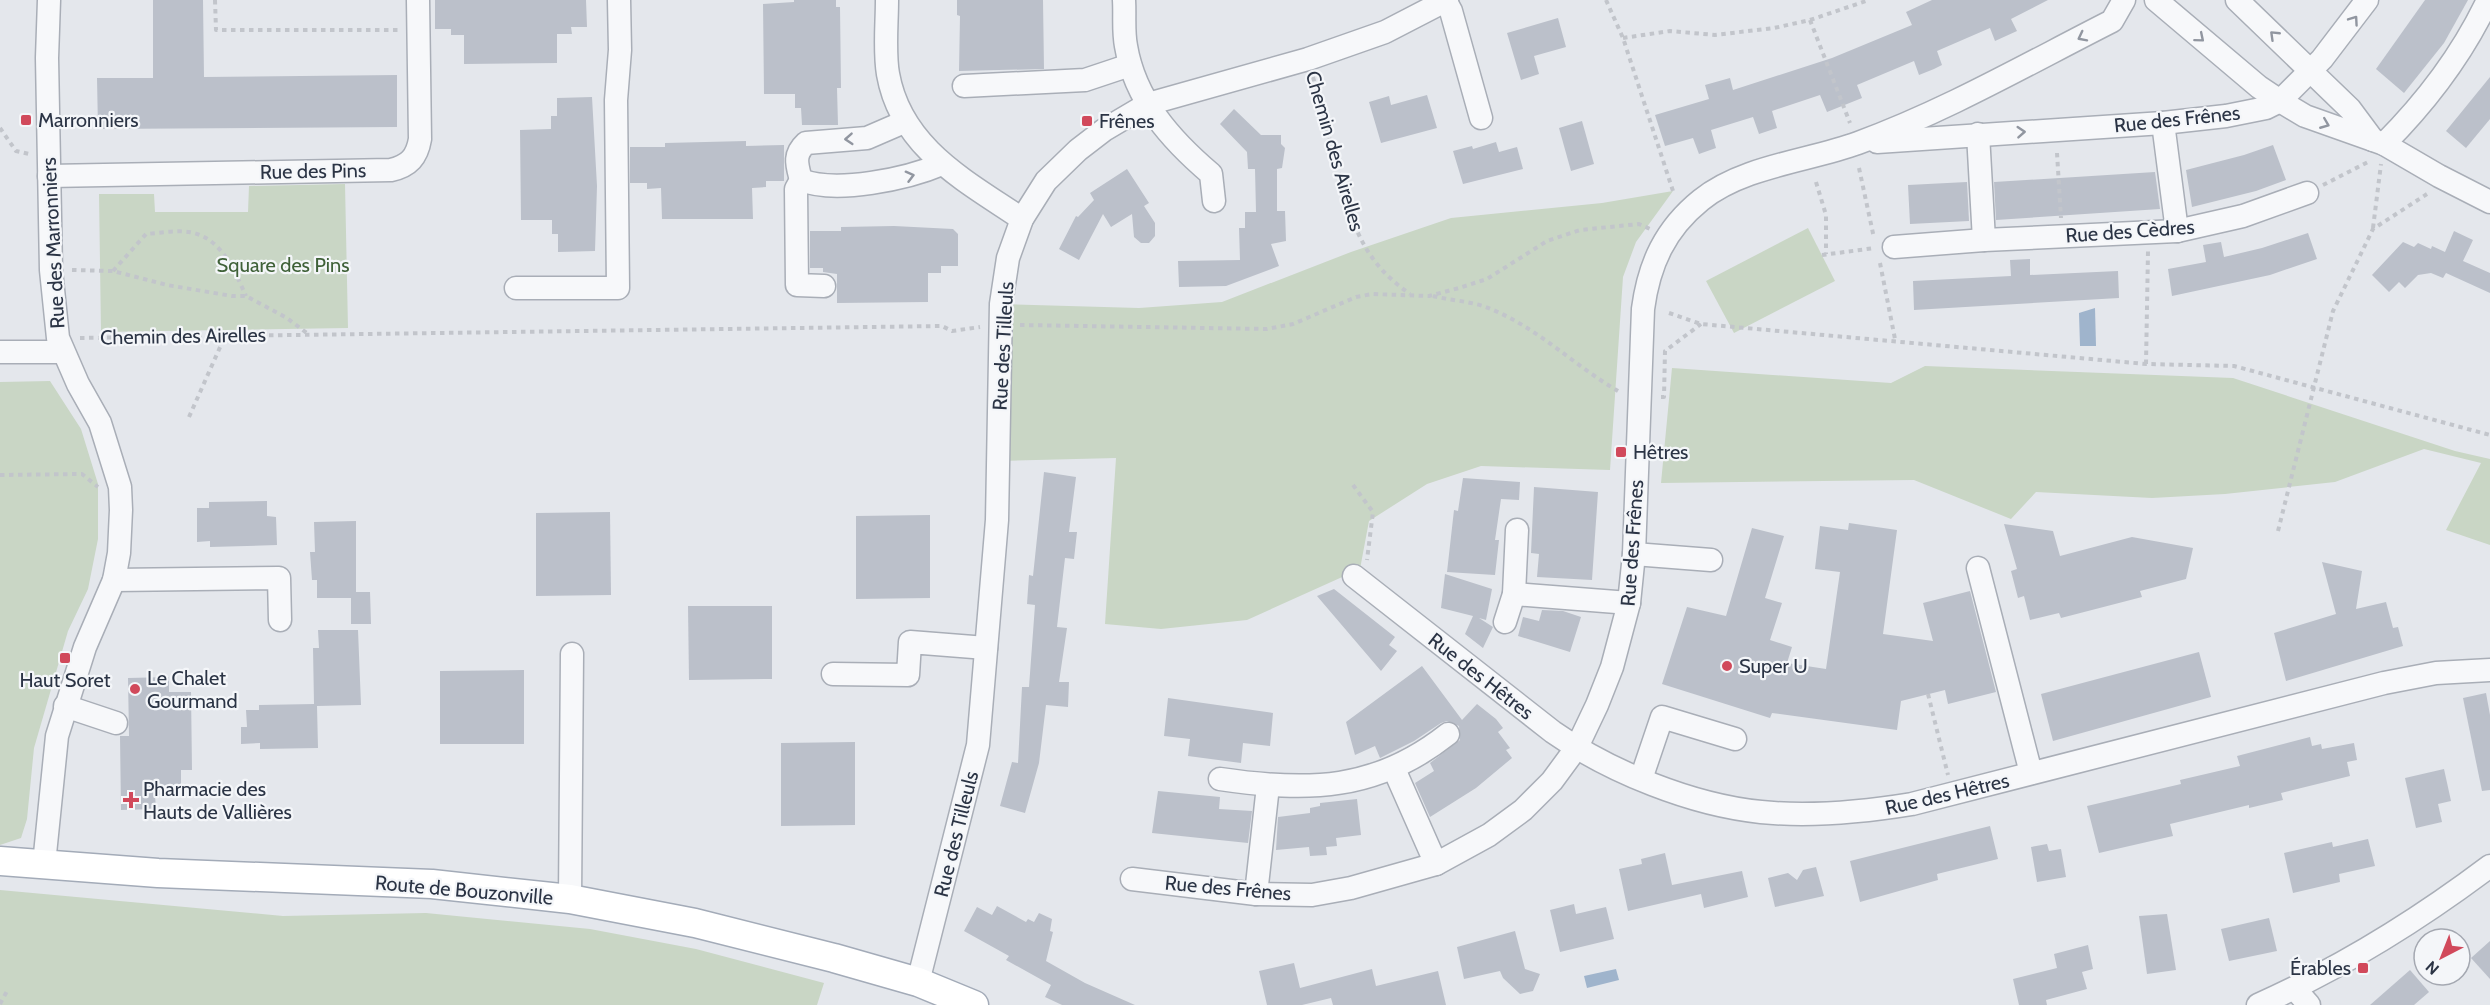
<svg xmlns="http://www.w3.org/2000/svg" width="2490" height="1005" font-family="Cabin,sans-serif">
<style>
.green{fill:#c9d6c5}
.water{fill:#9fb4cc}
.building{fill:#bbc0ca}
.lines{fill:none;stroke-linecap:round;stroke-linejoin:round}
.minor-casing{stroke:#a9aeb7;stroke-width:25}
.major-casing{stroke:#a3abb8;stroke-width:31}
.path{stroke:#c2c5cb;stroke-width:4;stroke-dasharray:4.5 4.5;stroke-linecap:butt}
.minor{stroke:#f7f8fa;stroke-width:22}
.major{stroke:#fff;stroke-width:28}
.oneway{stroke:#9196a0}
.poi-dot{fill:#d1495b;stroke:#f4f6f9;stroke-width:2}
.labels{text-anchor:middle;stroke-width:4.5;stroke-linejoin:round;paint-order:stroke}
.street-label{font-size:20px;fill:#2b3445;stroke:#f4f6f9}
.poi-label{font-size:20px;fill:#2b3445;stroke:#f4f6f9;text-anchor:start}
.park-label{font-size:20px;fill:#3f6138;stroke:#f4f6f9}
</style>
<rect width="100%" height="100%" fill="#e4e7ec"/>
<g class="green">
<path d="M 345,184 L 348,328 L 101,332 L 99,194 L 154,194 L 155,212 L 248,212 L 249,186 Z"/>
<path d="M 1673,191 L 1636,242 L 1623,277 L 1610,470 L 1481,466 L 1427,484 L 1369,521 L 1360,569 L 1247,620 L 1161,629 L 1105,624 L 1116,458 L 1000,461 L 1001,304 L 1139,308 L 1222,302 L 1351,252 L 1451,218 L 1602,203 Z"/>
<path d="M 1808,228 L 1835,281 L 1734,333 L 1706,281 Z"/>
<path d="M 1925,366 L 2233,378 L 2455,451 L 2490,459 L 2490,545 L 2446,530 L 2481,463 L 2424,449 L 2335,482 L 2225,494 L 2152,498 L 2036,492 L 2011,519 L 1914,480 L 1661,483 L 1672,368 L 1891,383 Z"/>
<path d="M 50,381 L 81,429 L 98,484 L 98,539 L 88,589 L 68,631 L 34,748 L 27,819 L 21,838 L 0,845 L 0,382 Z"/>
<path d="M 0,890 L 283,916 L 426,913 L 590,929 L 696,949 L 824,983 L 817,1005 L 0,1005 Z"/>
</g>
<g class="water">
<path d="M 2095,308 L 2096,346 L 2080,346 L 2079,313 Z"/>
<path d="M 1616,969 L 1619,980 L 1587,988 L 1584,976 Z"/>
</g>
<g class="building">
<path d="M 153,0 L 203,0 L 204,77 L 397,75 L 397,127 L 98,129 L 97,78 L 153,78 Z"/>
<path d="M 435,0 L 586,0 L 587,27 L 571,27 L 572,34 L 557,34 L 557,63 L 464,64 L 464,35 L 451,35 L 451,29 L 435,29 Z"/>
<path d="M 794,0 L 836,0 L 836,7 L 840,7 L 841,88 L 837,88 L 838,125 L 802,125 L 801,108 L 795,108 L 795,94 L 764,94 L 763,4 L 794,2 Z"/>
<path d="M 957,0 L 1043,0 L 1044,69 L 959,71 L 960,16 L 957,15 Z"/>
<path d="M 1932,0 L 2048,0 L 2011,19 L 2017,31 L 1995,41 L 1990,28 L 1937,51 L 1942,65 L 1934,69 L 1919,75 L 1914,61 L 1857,85 L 1862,98 L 1827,112 L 1820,95 L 1772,111 L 1777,128 L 1759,134 L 1753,117 L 1711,130 L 1716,148 L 1699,154 L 1693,138 L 1665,146 L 1655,115 L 1709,99 L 1705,85 L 1730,78 L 1733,90 L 1832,58 L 1912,25 L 1906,12 Z"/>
<path d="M 2425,0 L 2468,0 L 2444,43 L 2404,93 L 2376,69 Z"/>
<path d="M 1558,18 L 1566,47 L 1534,56 L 1539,74 L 1521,80 L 1507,33 Z"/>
<path d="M 2490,77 L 2490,119 L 2466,148 L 2446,131 Z"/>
<path d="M 1427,95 L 1437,128 L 1381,143 L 1369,102 L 1389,96 L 1391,105 Z"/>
<path d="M 592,97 L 597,186 L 595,251 L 558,252 L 558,234 L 552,234 L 552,220 L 521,220 L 520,130 L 551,129 L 551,116 L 557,116 L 557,98 Z"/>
<path d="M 1234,109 L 1261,135 L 1281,135 L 1281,144 L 1285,148 L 1282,168 L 1277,169 L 1277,211 L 1285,211 L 1286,241 L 1271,244 L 1279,266 L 1226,286 L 1179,287 L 1178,261 L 1240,260 L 1239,228 L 1245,228 L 1245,212 L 1256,212 L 1255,169 L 1248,169 L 1247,152 L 1220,124 Z"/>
<path d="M 1582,121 L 1594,164 L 1571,171 L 1559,128 Z"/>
<path d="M 746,141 L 746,146 L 784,145 L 784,181 L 766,181 L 766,187 L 752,188 L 753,219 L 662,219 L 661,188 L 647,189 L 647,183 L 630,183 L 630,147 L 665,147 L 665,143 Z"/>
<path d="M 1496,142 L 1499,152 L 1517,147 L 1523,169 L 1463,184 L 1453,151 L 1472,146 L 1473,149 Z"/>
<path d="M 2273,145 L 2286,180 L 2256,191 L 2192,207 L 2186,170 L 2244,155 Z"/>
<path d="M 1127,169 L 1149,203 L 1144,206 L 1155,223 L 1155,236 L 1149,243 L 1141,243 L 1134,237 L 1132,214 L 1111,227 L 1103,214 L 1079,260 L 1059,249 L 1076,216 L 1078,217 L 1094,200 L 1090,193 Z"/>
<path d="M 2155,172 L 2160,209 L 1996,220 L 1994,182 Z"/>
<path d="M 1967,182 L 1969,221 L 1910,224 L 1908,185 Z"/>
<path d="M 894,226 L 953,229 L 958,234 L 958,266 L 941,266 L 941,273 L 928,273 L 928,302 L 837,303 L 837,274 L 823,272 L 823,268 L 810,268 L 810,231 L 841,231 L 841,227 Z"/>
<path d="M 2454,231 L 2473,240 L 2463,261 L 2490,273 L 2490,293 L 2446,273 L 2443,278 L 2431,273 L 2418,275 L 2405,288 L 2399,282 L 2389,292 L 2372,275 L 2403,242 L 2414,247 L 2418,243 L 2431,249 L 2432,246 L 2445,252 Z"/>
<path d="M 2308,233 L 2317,259 L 2270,275 L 2172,296 L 2168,269 L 2206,262 L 2203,245 L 2221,242 L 2224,257 L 2262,248 Z"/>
<path d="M 2030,259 L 2030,275 L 2118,271 L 2119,298 L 1914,310 L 1913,281 L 2011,276 L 2010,260 Z"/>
<path d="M 1044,472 L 1076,477 L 1069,532 L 1077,532 L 1074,559 L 1065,558 L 1057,627 L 1067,628 L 1059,682 L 1069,682 L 1068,707 L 1046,705 L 1039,763 L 1025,813 L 1000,806 L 1012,762 L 1018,763 L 1022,687 L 1029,687 L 1035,605 L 1027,604 L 1029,575 L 1033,576 Z"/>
<path d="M 1463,478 L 1520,482 L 1519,500 L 1501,499 L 1495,540 L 1499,540 L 1495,575 L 1447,572 L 1454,510 L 1458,511 Z"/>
<path d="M 1534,487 L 1598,492 L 1592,580 L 1537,577 L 1539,554 L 1531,553 Z"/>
<path d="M 267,501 L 267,516 L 276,517 L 277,545 L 210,547 L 210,541 L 197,542 L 197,508 L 209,508 L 209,502 Z"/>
<path d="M 610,512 L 611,595 L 536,596 L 536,513 Z"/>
<path d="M 930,515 L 930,598 L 856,599 L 856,516 Z"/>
<path d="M 356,521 L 356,592 L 370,592 L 371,624 L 351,624 L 351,598 L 317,598 L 317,580 L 312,580 L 310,552 L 315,552 L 314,522 Z"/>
<path d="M 1849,523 L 1897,530 L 1883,634 L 1933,641 L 1923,603 L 1970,591 L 1996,692 L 1948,704 L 1945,690 L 1901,701 L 1897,730 L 1772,713 L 1770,718 L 1662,684 L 1687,607 L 1726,616 L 1752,528 L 1784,536 L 1765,598 L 1782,603 L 1770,640 L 1792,647 L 1787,663 L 1826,669 L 1840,572 L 1815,569 L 1820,526 L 1848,530 Z"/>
<path d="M 2004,524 L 2053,531 L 2060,556 L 2132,537 L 2193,548 L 2186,579 L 2140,591 L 2142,597 L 2061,618 L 2059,613 L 2030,620 L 2024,596 L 2018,598 L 2011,571 L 2017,569 Z"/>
<path d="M 2322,562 L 2362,571 L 2356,609 L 2386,602 L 2393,628 L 2398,627 L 2403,646 L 2286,681 L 2274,633 L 2336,614 Z"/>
<path d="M 1445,574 L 1492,589 L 1486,620 L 1479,618 L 1493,627 L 1483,648 L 1465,634 L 1473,616 L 1441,608 Z"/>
<path d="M 1334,589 L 1395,637 L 1389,645 L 1397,651 L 1381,671 L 1317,596 Z"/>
<path d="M 688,606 L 772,606 L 772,679 L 689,680 Z"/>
<path d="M 1542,610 L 1563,611 L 1581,617 L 1570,652 L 1518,636 L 1523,617 L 1539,621 Z"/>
<path d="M 318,630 L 358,630 L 361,705 L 317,706 L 318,748 L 260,749 L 260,743 L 241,744 L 241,727 L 247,727 L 246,710 L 259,710 L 259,705 L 314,704 L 313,648 L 319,648 Z"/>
<path d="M 2199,652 L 2211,697 L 2053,741 L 2041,694 Z"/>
<path d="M 1422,666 L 1462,720 L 1477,704 L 1496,719 L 1503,728 L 1498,732 L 1510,748 L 1506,750 L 1512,758 L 1476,788 L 1430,817 L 1415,783 L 1434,771 L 1430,763 L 1460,740 L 1459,726 L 1447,721 L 1441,723 L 1414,741 L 1380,758 L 1375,746 L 1355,755 L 1346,722 Z"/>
<path d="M 524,670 L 524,744 L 440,744 L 440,671 Z"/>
<path d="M 169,677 L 169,692 L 191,692 L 192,770 L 181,770 L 181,795 L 155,795 L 156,809 L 121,810 L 120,736 L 129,736 L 128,678 Z"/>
<path d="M 2486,693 L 2490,715 L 2490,790 L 2482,791 L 2463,698 Z"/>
<path d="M 1168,698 L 1273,713 L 1270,746 L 1243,743 L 1241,763 L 1188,756 L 1190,739 L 1164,736 Z"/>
<path d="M 2310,737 L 2312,746 L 2321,744 L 2322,749 L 2354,743 L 2357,760 L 2347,762 L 2350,776 L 2281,793 L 2283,800 L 2249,808 L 2249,805 L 2170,824 L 2173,836 L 2099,853 L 2087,806 L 2181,784 L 2180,780 L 2240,766 L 2237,756 Z"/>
<path d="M 855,742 L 855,825 L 781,826 L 781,743 Z"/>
<path d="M 2444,769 L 2451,801 L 2438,804 L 2442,822 L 2416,828 L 2405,778 Z"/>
<path d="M 1158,791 L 1220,797 L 1219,809 L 1252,811 L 1248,843 L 1152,833 Z"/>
<path d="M 1357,799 L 1361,835 L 1336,838 L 1337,846 L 1326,847 L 1327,855 L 1310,856 L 1309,847 L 1276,850 L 1278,817 L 1310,813 L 1310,808 L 1320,806 L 1320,803 Z"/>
<path d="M 1990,826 L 1998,859 L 1937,874 L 1938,880 L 1860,902 L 1850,861 Z"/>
<path d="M 2368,839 L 2375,866 L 2339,874 L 2340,882 L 2293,893 L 2284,853 L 2332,842 L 2333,847 Z"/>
<path d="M 2047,844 L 2049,851 L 2061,849 L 2066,877 L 2037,882 L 2031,847 Z"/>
<path d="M 1665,853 L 1672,885 L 1742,871 L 1748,897 L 1704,908 L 1701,894 L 1628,911 L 1619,869 L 1642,864 L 1641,859 Z"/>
<path d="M 1816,867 L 1824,896 L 1775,907 L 1768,878 L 1788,873 L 1797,880 L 1803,870 Z"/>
<path d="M 1574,904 L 1576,914 L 1606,907 L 1614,939 L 1560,952 L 1550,910 Z"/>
<path d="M 997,906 L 1026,922 L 1028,919 L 1034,922 L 1039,913 L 1052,919 L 1050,931 L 1053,932 L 1046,961 L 1085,983 L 1135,1005 L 1062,1005 L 1045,997 L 1051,985 L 1006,960 L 1009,956 L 964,931 L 977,907 L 992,915 Z"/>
<path d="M 2167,914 L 2176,970 L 2147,974 L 2139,916 Z"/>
<path d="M 2269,918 L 2277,951 L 2229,961 L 2221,929 Z"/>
<path d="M 1515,931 L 1525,969 L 1540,974 L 1533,991 L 1520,994 L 1503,978 L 1500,971 L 1464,979 L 1457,947 Z"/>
<path d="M 2490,941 L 2490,979 L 2471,958 Z"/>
<path d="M 2088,945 L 2093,969 L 2082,972 L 2087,989 L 2046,1000 L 2047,1005 L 2019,1005 L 2013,979 L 2057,968 L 2054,954 Z"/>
<path d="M 1294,963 L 1300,988 L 1372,969 L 1376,986 L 1438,971 L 1446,1005 L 1333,1005 L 1331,998 L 1302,1005 L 1267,1005 L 1259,971 Z"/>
<path d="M 2410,970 L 2429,992 L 2414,1005 L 2370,1005 Z"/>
</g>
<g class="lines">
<defs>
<g id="minor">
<path d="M 887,0 C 887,24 884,51 888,74 C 901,148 966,181 1022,219"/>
<path d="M 1124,0 C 1125,15 1123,31 1126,46 C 1135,100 1171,140 1211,174 L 1214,201"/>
<path d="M 1445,0 L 1451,11 L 1481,118"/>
<path d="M 2156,0 L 2259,87 L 2280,101 L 2305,116 L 2384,144 L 2439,176 L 2490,202"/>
<path d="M 2237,0 L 2350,109 L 2373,140"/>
<path d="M 964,86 L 1085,80 L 1130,65"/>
<path d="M 904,122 L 867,138 L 806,143 C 793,155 797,165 801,180 C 836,194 907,179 942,164"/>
<path d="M 2163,123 L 2177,231"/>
<path d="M 1978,134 L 1984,240"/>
<path d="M 1877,142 L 2163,123 L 2226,116 L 2266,108 L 2280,101 L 2322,59 L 2367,0"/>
<path d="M 2384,144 C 2426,102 2463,53 2488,0"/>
<path d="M 49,176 L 391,170 C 409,166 417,157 420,139 L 418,0"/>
<path d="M 801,180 L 796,189 L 797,285 L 824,286"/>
<path d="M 1894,247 L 1984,240 L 2177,231 L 2243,216 L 2307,193"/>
<path d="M 516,288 L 618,288 L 616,100 L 620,50 L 619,0"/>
<path d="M 0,352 L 62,352"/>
<path d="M 1634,554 L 1711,560"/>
<path d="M 1978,568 L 2031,773"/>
<path d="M 1354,576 L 1553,732 C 1610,772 1692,805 1761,812 C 1811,817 1863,812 1912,804 L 2384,683 L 2436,673 L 2490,670"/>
<path d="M 114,580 L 279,578 L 280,620"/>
<path d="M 1514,594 L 1629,603"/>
<path d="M 1505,622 L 1514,594 L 1517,530"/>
<path d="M 833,674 L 908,675 L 910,642 L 986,648"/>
<path d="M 65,706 L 116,723"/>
<path d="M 1394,769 L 1436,864"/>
<path d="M 1220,779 C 1308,792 1376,791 1448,734"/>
<path d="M 1641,779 L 1662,717 L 1735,739"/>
<path d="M 44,864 L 57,736 L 85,647 L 114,580 L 119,553 L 121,510 L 120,487 L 100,423 L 78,384 L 58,338 L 51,270 L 47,58 L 49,0"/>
<path d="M 1132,879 L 1256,894 L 1312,895 L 1351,888 L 1436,864 L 1489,835 L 1523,810 L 1552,781 L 1577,747 L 1597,705 L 1612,667 L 1629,603 L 1634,554 L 1643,309 C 1649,264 1665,229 1701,200 C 1743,166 1809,161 1858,143 C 1946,111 2029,63 2112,21 L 2124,0"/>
<path d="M 1256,894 L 1268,786"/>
<path d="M 570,899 L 572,654"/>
<path d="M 918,982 L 978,745 L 997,520 L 1001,304 L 1008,258 L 1022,219 L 1046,181 L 1078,150 L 1104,130 L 1148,104 L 1308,59 L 1385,32 L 1447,0"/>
<path d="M 2295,989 L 2309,1005"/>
<path d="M 2258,1005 C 2341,968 2417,921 2490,866"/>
</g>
<path id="major" d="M 0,861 L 158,873 L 432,884 L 570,899 L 695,923 L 834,958 L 918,982 L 974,1005"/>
</defs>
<use href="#minor" class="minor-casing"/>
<use href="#major" class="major-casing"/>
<g class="path">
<path d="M 215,0 L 216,30 L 398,30"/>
<path d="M 1606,0 L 1623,38 L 1673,191"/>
<path d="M 1810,20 L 1850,123"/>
<path d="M 1623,38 L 1670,31 L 1715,35 L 1774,28 L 1810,20 L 1869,0"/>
<path d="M 1313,77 C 1321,107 1329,137 1337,166 C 1351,221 1361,260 1410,294"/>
<path d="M 0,128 L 16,151 L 29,154"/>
<path d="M 2057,153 L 2061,218"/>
<path d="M 1859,168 L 1874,238"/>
<path d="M 1816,182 L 1826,215 L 1826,254"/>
<path d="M 2323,185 L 2370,161"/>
<path d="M 2373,228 L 2381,164"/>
<path d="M 1822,255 L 1875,248"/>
<path d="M 1880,263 L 1895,339"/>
<path d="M 72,270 L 113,271 L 167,285 L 232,296 L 246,296 L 287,318 L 308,334"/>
<path d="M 113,271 L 146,234 C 159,233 176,230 189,232 C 221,237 234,270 246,296"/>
<path d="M 1433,296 C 1449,300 1467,301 1483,306 C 1534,324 1573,365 1618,391"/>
<path d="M 1669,313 L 1701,324 L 2146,364 L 2234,366 L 2490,435"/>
<path d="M 1020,325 L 1267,329 L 1293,324 L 1356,297 L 1372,294 L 1429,296 L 1459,288 L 1487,279 L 1547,241 L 1580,230 L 1639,224 L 1650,229"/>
<path d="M 80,338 L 942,326 L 952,331 L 980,327"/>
<path d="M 2146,364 L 2148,251"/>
<path d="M 1661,397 L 1664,397 L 1665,351 L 1701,324"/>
<path d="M 189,417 L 225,336"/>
<path d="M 0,475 L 82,474 L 98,487"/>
<path d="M 1353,485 L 1373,512 L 1367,560"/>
<path d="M 2278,531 L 2333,311 L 2373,229 L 2427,194"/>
<path d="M 1928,694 L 1948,775"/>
<path d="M 0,1004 L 7,991"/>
</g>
<use href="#minor" class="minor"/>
<use href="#major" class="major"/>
</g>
<defs><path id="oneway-chevron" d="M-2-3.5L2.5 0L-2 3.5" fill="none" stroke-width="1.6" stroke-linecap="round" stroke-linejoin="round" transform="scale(1.5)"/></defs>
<g class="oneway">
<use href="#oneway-chevron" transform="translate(2354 20) rotate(-55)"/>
<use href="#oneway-chevron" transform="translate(2274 35) rotate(-136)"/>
<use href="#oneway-chevron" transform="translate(2082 37) rotate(153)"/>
<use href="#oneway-chevron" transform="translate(2200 38) rotate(40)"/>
<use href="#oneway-chevron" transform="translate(2325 124) rotate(22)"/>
<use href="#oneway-chevron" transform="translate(2021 132) rotate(-4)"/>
<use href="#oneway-chevron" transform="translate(849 139) rotate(176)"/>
<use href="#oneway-chevron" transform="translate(910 176) rotate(-15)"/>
</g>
<g class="poi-dot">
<rect x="20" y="114" width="12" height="12" rx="3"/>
<rect x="1081" y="115" width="12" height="12" rx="3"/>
<rect x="1615" y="446" width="12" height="12" rx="3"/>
<rect x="59" y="652" width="12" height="12" rx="3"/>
<circle cx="1727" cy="666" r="6"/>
<circle cx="135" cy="689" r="6"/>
<path d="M128 791h6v6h6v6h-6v6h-6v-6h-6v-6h6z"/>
<rect x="2357" y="962" width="12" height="12" rx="3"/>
</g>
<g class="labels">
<g class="street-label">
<text transform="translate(2177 119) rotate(-6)" y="7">Rue des Frênes</text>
<text transform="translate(1335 151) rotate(74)" y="7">Chemin des Airelles</text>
<text transform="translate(313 171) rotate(-1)" y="7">Rue des Pins</text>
<text transform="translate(2130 231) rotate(-4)" y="7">Rue des Cèdres</text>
<text transform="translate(53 243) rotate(-93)" y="7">Rue des Marronniers</text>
<text transform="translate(183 336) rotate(-1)" y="7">Chemin des Airelles</text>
<text transform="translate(1003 346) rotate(-87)" y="7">Rue des Tilleuls</text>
<text transform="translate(1632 543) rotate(-86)" y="7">Rue des Frênes</text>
<text transform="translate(1481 676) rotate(38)" y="7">Rue des Hêtres</text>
<text transform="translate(1947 794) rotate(-13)" y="7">Rue des Hêtres</text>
<text transform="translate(956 834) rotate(-76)" y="7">Rue des Tilleuls</text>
<text transform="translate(1228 888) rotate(5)" y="7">Rue des Frênes</text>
<text transform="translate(464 890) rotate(5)" y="7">Route de Bouzonville</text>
</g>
<g class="poi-label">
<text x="38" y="127">Marronniers</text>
<text x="1099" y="128">Frênes</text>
<text x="1633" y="459">Hêtres</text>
<text x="1739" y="673">Super U</text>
<text x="147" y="685">Le Chalet<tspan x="147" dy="23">Gourmand</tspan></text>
<text x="65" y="687" text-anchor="middle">Haut Soret</text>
<text x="143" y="796">Pharmacie des<tspan x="143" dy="23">Hauts de Vallières</tspan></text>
<text x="2351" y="975" text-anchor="end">Érables</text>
</g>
<g class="park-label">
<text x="283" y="272">Square des Pins</text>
</g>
</g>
<g transform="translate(2442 957) rotate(222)"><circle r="28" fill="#f4f6f9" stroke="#a4a8b1" stroke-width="1.5"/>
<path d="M0-4.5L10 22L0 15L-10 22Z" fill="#d1495b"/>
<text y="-9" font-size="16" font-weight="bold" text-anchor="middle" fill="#2b3445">N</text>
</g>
</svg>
